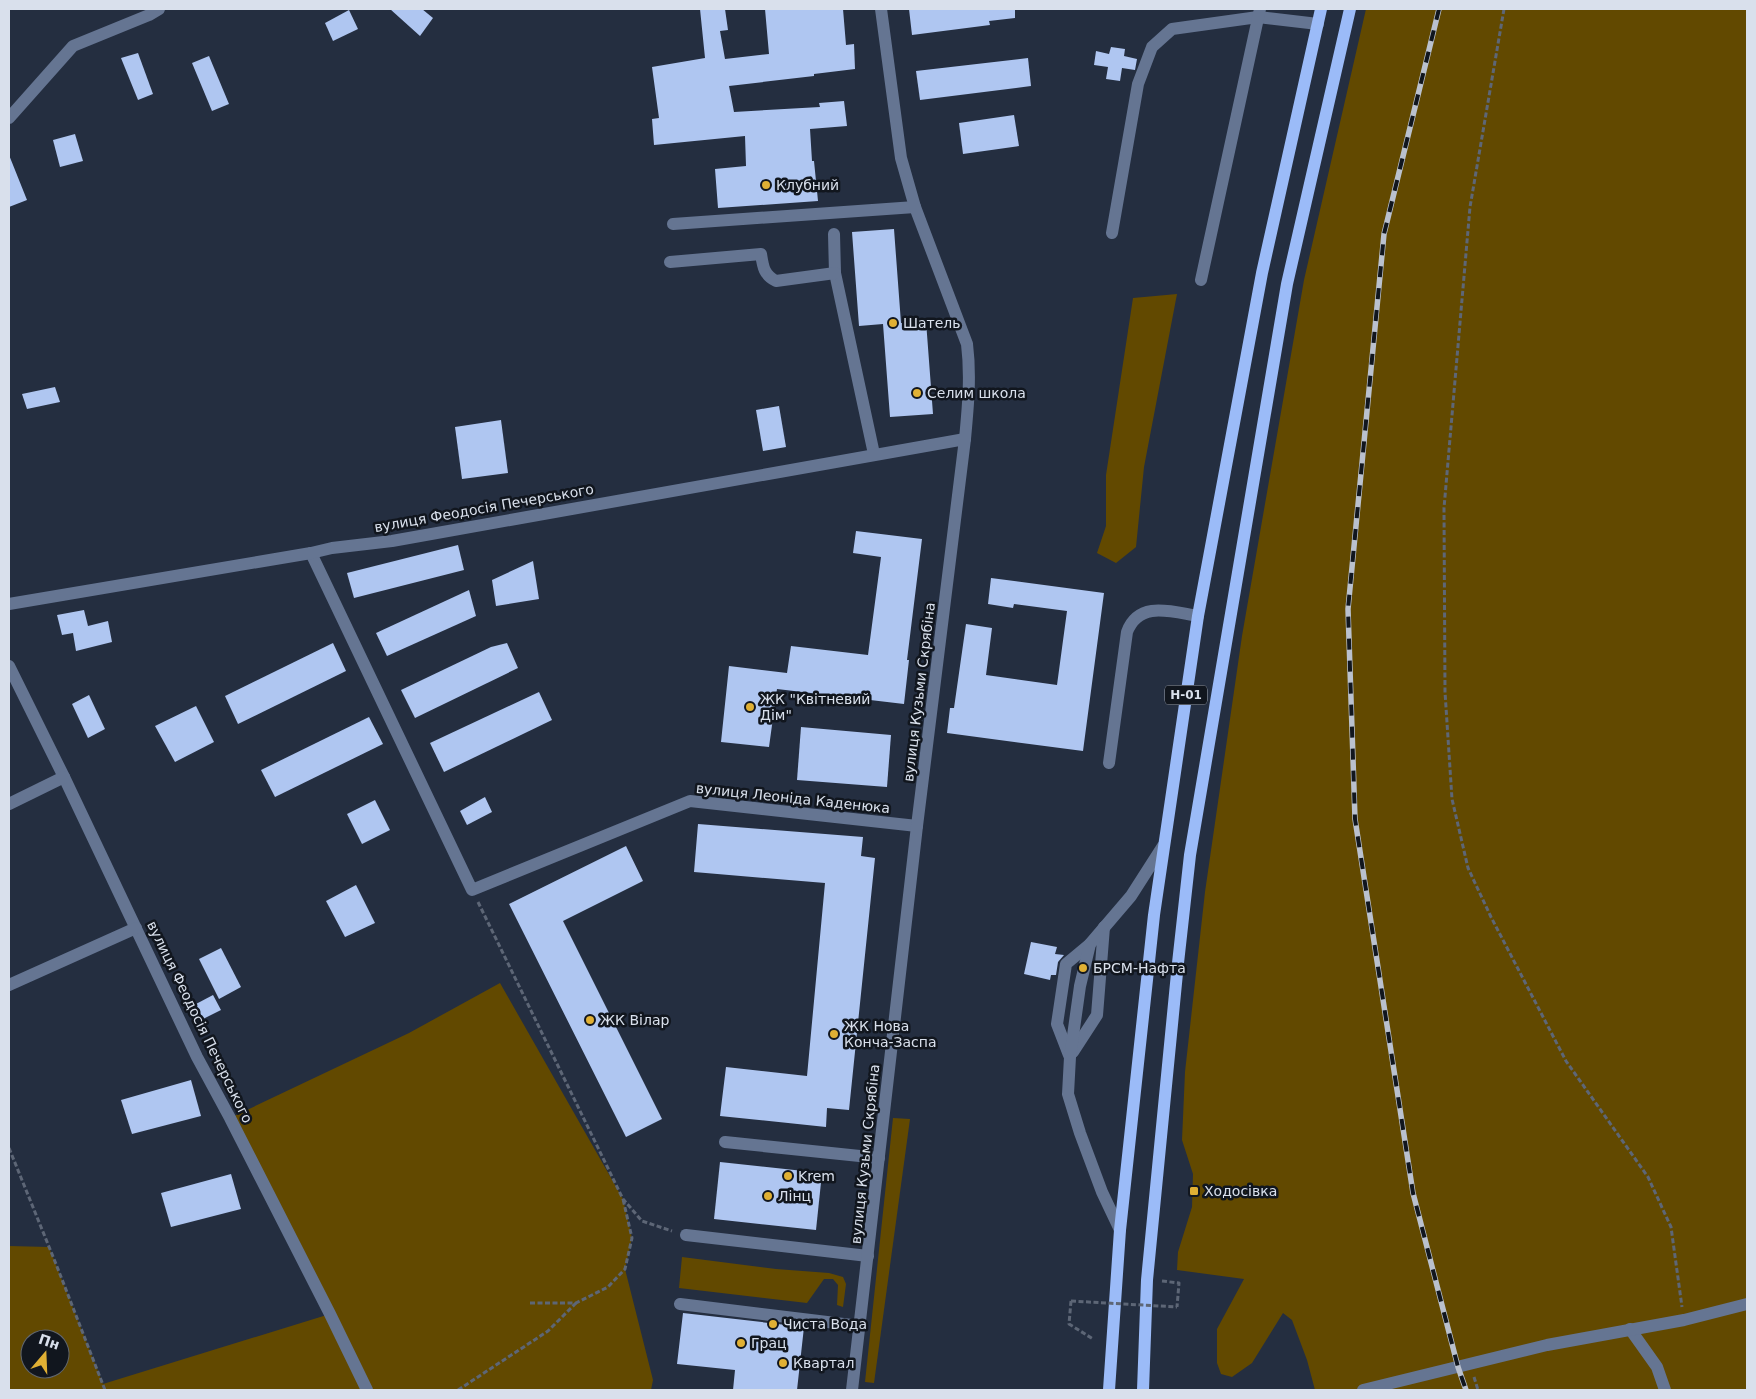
<svg xmlns="http://www.w3.org/2000/svg" width="1756" height="1399" font-family="'DejaVu Sans',sans-serif">
<style>
.green{fill:#624900;fill-rule:evenodd}
.building{fill:#afc6f1}
.lines{fill:none;stroke-linecap:round;stroke-linejoin:round}
.path{stroke:#5d6676;stroke-width:3;stroke-dasharray:5 2.5;stroke-linecap:butt}
.minor{stroke:#657592;stroke-width:12}
.major{stroke:#9bbbf8;stroke-width:12}
.rail-casing{stroke:#bac1ce;stroke-width:5.5}
.rail{stroke:#11161e;stroke-width:4;stroke-dasharray:11;stroke-linecap:butt}
.path-bridge{stroke:#5d6676;stroke-width:3;stroke-dasharray:5 2.5;stroke-linecap:butt}
.poi-dot{fill:#e0b034;stroke:#11161e;stroke-width:2}
.labels{text-anchor:middle;stroke-width:5;stroke-linejoin:round;paint-order:stroke}
.shield{fill:#11161e;stroke:#9da3ae;stroke-width:1}
.shield-label{font-size:12px;font-weight:bold;fill:#d9e0ec}
.poi-label{font-size:14px;fill:#d9e0ec;stroke:#11161e;text-anchor:start}
.street-label{font-size:14px;fill:#d9e0ec;stroke:#11161e}
</style>
<rect width="100%" height="100%" fill="#242e40"/>
<g class="green">
<path d="M 1366,9 L 1747,9 L 1747,1390 L 1315,1390 L 1307,1360 L 1292,1320 L 1283,1313 L 1252,1363 L 1232,1377 L 1221,1374 L 1217,1363 L 1217,1329 L 1244,1279 L 1177,1270 L 1178,1252 L 1192,1207 L 1193,1174 L 1182,1140 L 1185,1072 L 1205,892 L 1242,636 L 1304,280 Z"/>
<path d="M 1177,294 L 1144,467 L 1136,547 L 1116,563 L 1097,553 L 1106,526 L 1106,475 L 1133,298 Z"/>
<path d="M 500,983 L 623,1199 L 632,1238 L 625,1269 L 653,1380 L 651,1390 L 9,1390 L 9,1246 L 49,1247 L 103,1384 L 330,1314 L 230,1118 L 409,1033 ZM 30,1339 L 60,1339 L 60,1369 L 30,1369 Z"/>
<path d="M 893,1118 L 910,1119 L 874,1383 L 865,1382 Z"/>
<path d="M 682,1257 L 776,1269 L 829,1273 L 843,1277 L 846,1284 L 843,1307 L 837,1305 L 838,1285 L 833,1279 L 824,1279 L 807,1303 L 679,1288 Z"/>
</g>
<g class="building">
<path d="M 390,9 L 422,9 L 433,18 L 420,36 Z"/>
<path d="M 700,9 L 725,9 L 728,30 L 720,31 L 725,59 L 769,54 L 765,9 L 843,9 L 846,45 L 854,44 L 855,69 L 814,74 L 814,76 L 729,86 L 734,112 L 820,107 L 819,103 L 844,101 L 847,126 L 810,129 L 812,161 L 814,161 L 818,201 L 718,208 L 715,169 L 746,166 L 745,136 L 654,145 L 652,119 L 659,118 L 652,67 L 705,58 Z"/>
<path d="M 909,9 L 1015,9 L 1015,18 L 989,21 L 990,25 L 912,35 Z"/>
<path d="M 349,10 L 358,29 L 333,41 L 325,23 Z"/>
<path d="M 1111,47 L 1125,49 L 1124,56 L 1137,59 L 1135,70 L 1122,68 L 1120,81 L 1106,79 L 1108,67 L 1094,65 L 1096,51 L 1109,54 Z"/>
<path d="M 138,53 L 153,94 L 138,100 L 121,58 Z"/>
<path d="M 209,56 L 229,104 L 212,111 L 192,63 Z"/>
<path d="M 1028,58 L 1031,86 L 920,100 L 916,71 Z"/>
<path d="M 1014,115 L 1019,146 L 963,154 L 959,123 Z"/>
<path d="M 75,134 L 83,161 L 60,167 L 53,140 Z"/>
<path d="M 9,155 L 27,200 L 9,207 Z"/>
<path d="M 894,229 L 901,323 L 926,321 L 933,414 L 890,417 L 883,324 L 859,326 L 852,232 Z"/>
<path d="M 55,387 L 60,402 L 27,409 L 22,394 Z"/>
<path d="M 779,406 L 786,447 L 763,451 L 756,410 Z"/>
<path d="M 501,420 L 508,473 L 462,479 L 455,427 Z"/>
<path d="M 856,531 L 922,539 L 907,660 L 909,660 L 904,704 L 777,689 L 769,747 L 721,742 L 729,666 L 787,673 L 791,646 L 868,655 L 881,557 L 853,553 Z"/>
<path d="M 458,545 L 464,570 L 354,598 L 347,573 Z"/>
<path d="M 533,561 L 539,599 L 496,606 L 492,580 Z"/>
<path d="M 991,578 L 1104,593 L 1083,751 L 947,733 L 950,708 L 954,708 L 966,624 L 992,628 L 986,675 L 1057,685 L 1067,611 L 1014,604 L 1013,608 L 988,604 Z"/>
<path d="M 469,590 L 476,616 L 387,656 L 376,633 Z"/>
<path d="M 84,610 L 88,626 L 108,621 L 112,642 L 76,651 L 73,633 L 62,635 L 57,615 Z"/>
<path d="M 333,643 L 346,671 L 238,724 L 225,696 Z"/>
<path d="M 507,643 L 518,668 L 415,718 L 401,690 L 491,647 Z"/>
<path d="M 539,692 L 552,720 L 444,772 L 430,743 Z"/>
<path d="M 89,695 L 105,729 L 88,738 L 72,704 Z"/>
<path d="M 196,706 L 214,742 L 175,762 L 155,726 Z"/>
<path d="M 369,717 L 383,744 L 275,797 L 261,770 Z"/>
<path d="M 801,727 L 891,735 L 887,787 L 797,780 Z"/>
<path d="M 485,797 L 492,812 L 467,825 L 460,811 Z"/>
<path d="M 375,800 L 390,830 L 362,844 L 347,814 Z"/>
<path d="M 698,824 L 863,837 L 861,856 L 875,858 L 849,1110 L 827,1108 L 826,1127 L 720,1116 L 726,1067 L 807,1076 L 825,883 L 694,872 Z"/>
<path d="M 626,846 L 643,881 L 563,921 L 662,1119 L 626,1137 L 509,904 Z"/>
<path d="M 356,885 L 375,923 L 345,937 L 326,901 Z"/>
<path d="M 1031,942 L 1057,947 L 1055,954 L 1064,955 L 1058,962 L 1056,975 L 1051,975 L 1050,980 L 1024,974 Z"/>
<path d="M 221,948 L 241,987 L 219,999 L 199,959 Z"/>
<path d="M 213,995 L 221,1010 L 203,1019 L 196,1004 Z"/>
<path d="M 191,1080 L 201,1116 L 132,1134 L 121,1100 Z"/>
<path d="M 720,1162 L 822,1173 L 816,1230 L 714,1219 Z"/>
<path d="M 231,1174 L 241,1209 L 171,1227 L 161,1193 Z"/>
<path d="M 683,1313 L 804,1327 L 797,1390 L 733,1390 L 735,1370 L 677,1364 Z"/>
</g>
<g class="lines">
<g class="path">
<path d="M 1504,9 L 1470,207 L 1444,508 L 1445,692 L 1452,799 L 1468,868 L 1491,917 L 1566,1061 L 1648,1177 L 1671,1227 L 1682,1307"/>
<path d="M 478,902 L 623,1199 L 642,1221 L 672,1231"/>
<path d="M 9,1148 L 56,1264 L 105,1390"/>
<path d="M 1162,1281 L 1179,1283 L 1177,1307"/>
<path d="M 1071,1301 L 1069,1324 L 1093,1339"/>
<path d="M 530,1303 L 576,1303 L 608,1287 L 625,1269 L 632,1238 L 623,1199"/>
<path d="M 1474,1377 L 1478,1390"/>
<path d="M 458,1390 L 548,1331 L 576,1303"/>
</g>
<g class="minor">
<path d="M 9,118 L 73,46 L 149,15 L 159,9"/>
<path d="M 673,224 L 915,207"/>
<path d="M 1112,233 L 1138,84 L 1152,47 L 1172,29 L 1258,17 L 1318,24"/>
<path d="M 834,234 L 835,273 L 874,454"/>
<path d="M 670,262 L 761,254 C 763,267 764,275 776,281 L 835,273"/>
<path d="M 1201,280 L 1260,9"/>
<path d="M 311,553 L 472,890 L 690,801 L 917,826"/>
<path d="M 9,604 L 311,553 L 332,548 L 392,541 L 965,439"/>
<path d="M 9,666 L 64,777 L 197,1057 L 230,1118 L 330,1314 L 367,1390"/>
<path d="M 1109,763 L 1127,632 C 1139,600 1172,612 1198,616"/>
<path d="M 9,804 L 64,777"/>
<path d="M 9,985 L 136,928"/>
<path d="M 1073,1052 L 1097,1015 L 1104,927"/>
<path d="M 1069,1055 L 1057,1024 L 1066,964 L 1090,944"/>
<path d="M 725,1142 L 879,1158"/>
<path d="M 1120,1230 L 1102,1192 L 1080,1133 L 1068,1094 L 1070,1057 L 1080,986 L 1090,944 L 1131,896 L 1163,846"/>
<path d="M 686,1235 L 868,1256"/>
<path d="M 680,1304 L 860,1326"/>
<path d="M 1630,1329 L 1657,1367 L 1665,1390"/>
<path d="M 852,1390 L 917,826 L 965,439 C 968,407 971,376 967,344 L 915,207 L 901,158 L 881,9"/>
<path d="M 1363,1390 L 1547,1345 L 1684,1320 L 1747,1304"/>
</g>
<g class="major">
<path d="M 1109,1390 L 1120,1230 L 1154,915 L 1198,616 L 1262,273 L 1321,9"/>
<path d="M 1143,1390 L 1147,1280 L 1178,963 L 1190,855 L 1287,284 L 1350,9"/>
</g>
<defs>
<path id="rail" d="M 1439,9 L 1384,234 L 1348,609 L 1355,819 L 1413,1193 L 1458,1367 L 1466,1390"/>
</defs>
<use href="#rail" class="rail-casing"/>
<use href="#rail" class="rail"/>
<path class="path-bridge" d="M 1071,1301 L 1177,1307"/>
</g>
<g class="poi-dot">
<circle cx="766" cy="185" r="5"/>
<circle cx="893" cy="323" r="5"/>
<circle cx="917" cy="393" r="5"/>
<circle cx="750" cy="707" r="5"/>
<circle cx="1083" cy="968" r="5"/>
<circle cx="590" cy="1020" r="5"/>
<circle cx="834" cy="1034" r="5"/>
<circle cx="788" cy="1176" r="5"/>
<rect x="1189" y="1186" width="10" height="10" rx="2.5"/>
<circle cx="768" cy="1196" r="5"/>
<circle cx="773" cy="1324" r="5"/>
<circle cx="741" cy="1343" r="5"/>
<circle cx="783" cy="1363" r="5"/>
</g>
<g class="labels">
<rect class="shield" x="1165" y="685.5" width="42" height="19" rx="4"/>
<g class="shield-label">
<text x="1186" y="699">Н-01</text>
</g>
<g class="poi-label">
<text x="776" y="190">Клубний</text>
<text x="903" y="328">Шатель</text>
<text x="927" y="398">Селим школа</text>
<text x="760" y="704">ЖК "Квітневий<tspan x="760" dy="16">Дім"</tspan></text>
<text x="1093" y="973">БРСМ-Нафта</text>
<text x="600" y="1025">ЖК Вілар</text>
<text x="844" y="1031">ЖК Нова<tspan x="844" dy="16">Конча-Заспа</tspan></text>
<text x="798" y="1181">Krem</text>
<text x="1204" y="1196">Ходосівка</text>
<text x="778" y="1201">Лінц</text>
<text x="783" y="1329">Чиста Вода</text>
<text x="751" y="1348">Грац</text>
<text x="793" y="1368">Квартал</text>
</g>
<g class="street-label">
<text transform="translate(484 508) rotate(-10)" y="5">вулиця Феодосія Печерського</text>
<text transform="translate(919 692) rotate(-83)" y="5">вулиця Кузьми Скрябіна</text>
<text transform="translate(793 798) rotate(6)" y="5">вулиця Леоніда Каденюка</text>
<text transform="translate(200 1022) rotate(64)" y="5">вулиця Феодосія Печерського</text>
<text transform="translate(865 1154) rotate(-84)" y="5">вулиця Кузьми Скрябіна</text>
</g>
</g>
<rect width="1756" height="1399" fill="none" stroke="#d9e0ec" stroke-width="20"/>
<g transform="translate(45 1354) rotate(19)"><circle r="24" fill="#11161e" stroke="#616770"/>
<path d="M0-4L9 19L0 12L-9 19Z" fill="#e0b034"/>
<text y="-8" font-size="14" font-weight="bold" text-anchor="middle" fill="#d9e0ec">Пн</text>
</g>
</svg>
